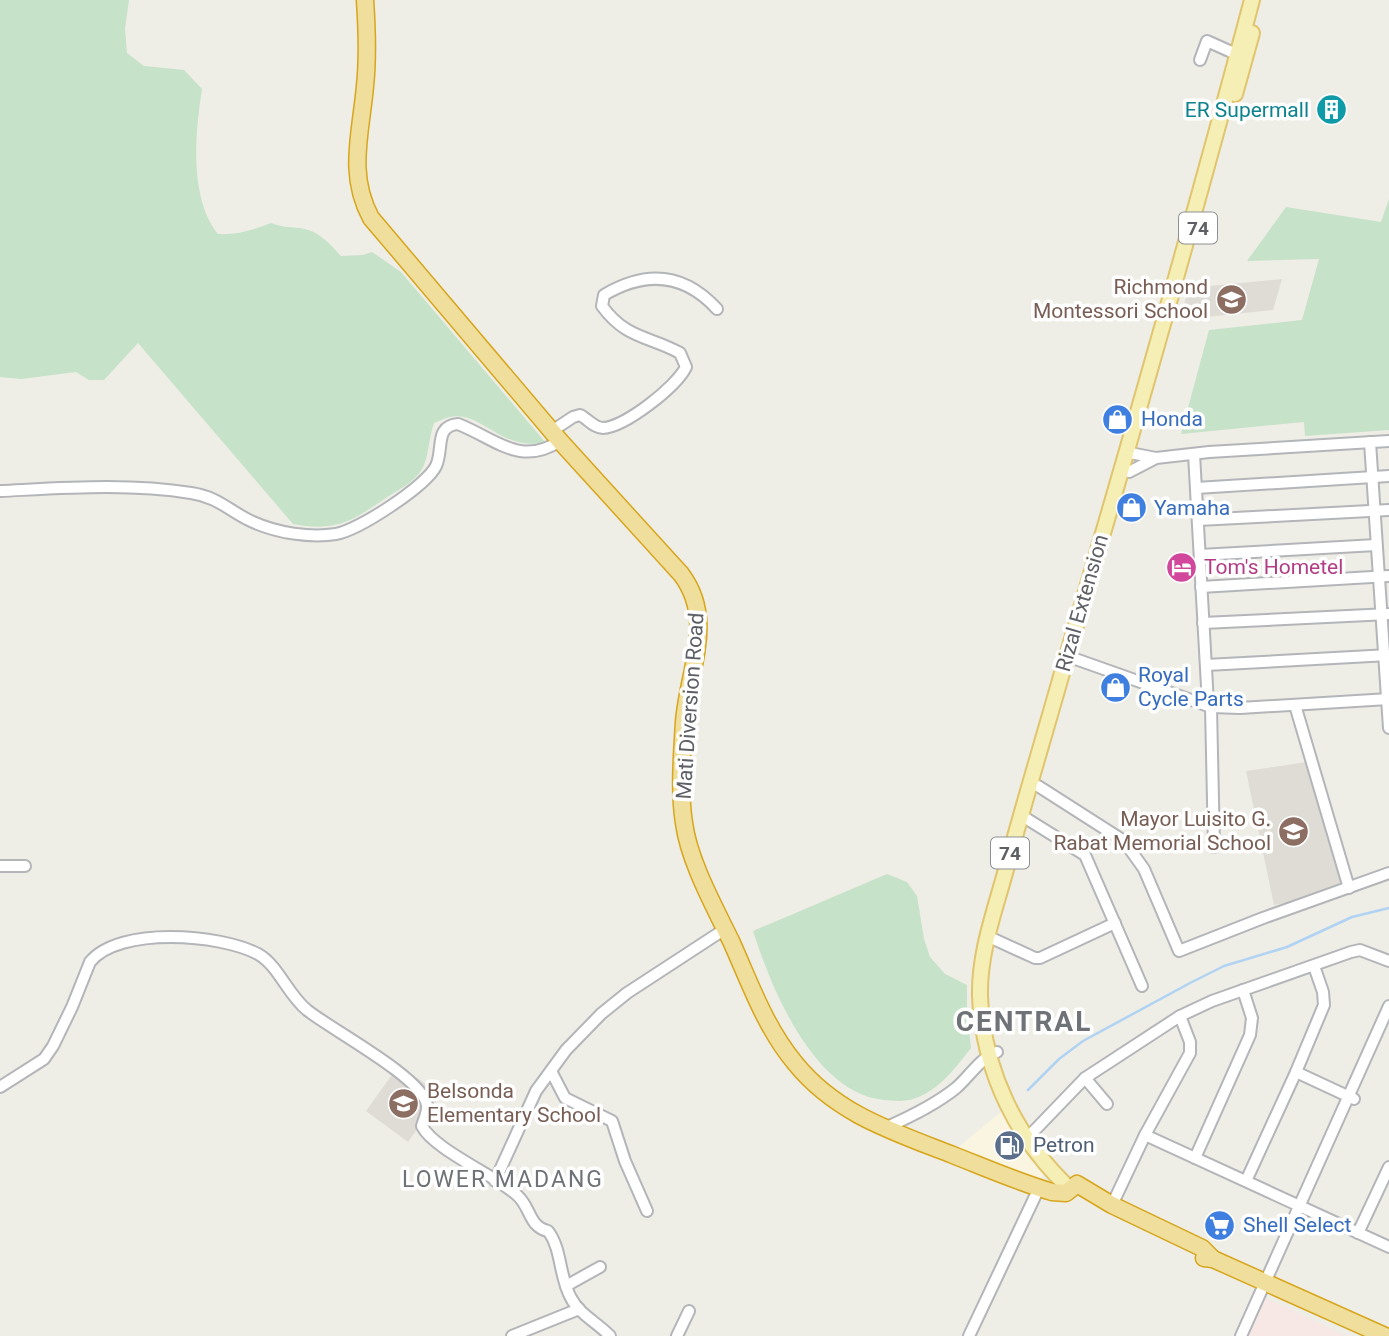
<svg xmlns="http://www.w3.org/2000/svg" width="1389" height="1336" font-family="Roboto,sans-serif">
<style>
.commercial{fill:#faf5e0}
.education{fill:#dedcd5}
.medical{fill:#f8e8e5}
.green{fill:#c6e2c8}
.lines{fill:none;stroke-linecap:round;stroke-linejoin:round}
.stream{stroke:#b0d3f4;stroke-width:2.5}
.minor-casing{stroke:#b3b5b9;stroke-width:14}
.major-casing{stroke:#e0c56e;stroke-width:18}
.highway-casing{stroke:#d7a61d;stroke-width:19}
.minor{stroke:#fff;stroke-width:10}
.major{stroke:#f5eeb5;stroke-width:14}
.highway{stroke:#f0de9c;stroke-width:16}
.labels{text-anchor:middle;stroke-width:7;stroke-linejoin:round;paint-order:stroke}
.shield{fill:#fff;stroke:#8e9093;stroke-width:2}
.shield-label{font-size:19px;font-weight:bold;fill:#5e6065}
.culture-label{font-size:21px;fill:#0d838f;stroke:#fff;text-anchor:end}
.education-label{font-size:21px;fill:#785e54;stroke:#fff;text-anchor:end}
.shop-label{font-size:21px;fill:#366cbe;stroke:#fff;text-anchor:start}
.hotel-label{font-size:21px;fill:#b23c85;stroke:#fff;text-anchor:start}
.street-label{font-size:21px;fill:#5e6065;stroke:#fff}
.service-label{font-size:21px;fill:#4e5e75;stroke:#fff;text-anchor:start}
.neighbourhood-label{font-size:23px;letter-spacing:2px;fill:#6f7276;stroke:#fff}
.district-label{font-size:28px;font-weight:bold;letter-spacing:2px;fill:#6f7276;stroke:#fff}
</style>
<rect width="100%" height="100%" fill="#eeede6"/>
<path class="commercial" d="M 1003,1110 L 1045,1173 L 1040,1180 L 956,1149 Z"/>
<g class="education">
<path d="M 1282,279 L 1273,310 L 1179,320 L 1189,288 Z"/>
<path d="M 1307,762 L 1327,824 L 1344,889 L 1317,898 L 1274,905 L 1246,771 Z"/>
<path d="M 399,1065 L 441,1095 L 408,1142 L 366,1111 Z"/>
</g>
<path class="medical" d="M 1265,1298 L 1346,1336 L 1248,1336 Z"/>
<g class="green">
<path d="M 0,0 L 129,0 L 125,29 L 127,53 L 144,66 L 184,70 L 202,89 C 195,133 189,198 218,234 C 237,235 253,230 271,223 C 281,227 288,227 299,228 C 318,230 328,242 341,256 L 363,255 L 372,252 L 401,272 L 545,442 C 503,453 481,410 450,417 C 445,418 439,421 434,423 C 429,437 429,452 424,465 C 419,478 404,487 392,494 C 355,518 341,533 293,524 L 138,343 L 104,380 L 89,380 L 76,372 L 21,379 L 0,377 Z"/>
<path d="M 1389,199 L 1389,430 L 1305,436 L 1304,422 L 1181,434 L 1209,330 L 1302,320 L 1319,259 L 1247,261 L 1286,207 L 1381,222 Z"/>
<path d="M 887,874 L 907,882 L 917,896 L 924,939 L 930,957 L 945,974 L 967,985 L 967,1013 L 971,1048 C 956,1067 939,1090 916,1098 C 905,1102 895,1101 884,1100 C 814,1093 772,990 753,931 Z"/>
</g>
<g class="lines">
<path class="stream" d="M 1028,1090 L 1059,1059 L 1083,1041 L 1190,983 L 1224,966 L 1287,947 L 1352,917 L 1389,908"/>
<defs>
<g id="minor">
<path d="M 1200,60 L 1207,41 L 1236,54"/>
<path d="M 552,431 L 573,417 L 580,415 C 588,419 594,428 603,428 C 625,427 676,387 686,367 L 680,353 C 649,336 626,339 602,306 L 604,295 C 646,270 684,273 717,309"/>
<path d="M 1370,442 L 1389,728"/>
<path d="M 1125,452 L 1156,458 L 1209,452 L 1389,441"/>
<path d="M 1194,454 L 1208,704"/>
<path d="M 1121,469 L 1129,472 L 1156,458"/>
<path d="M 1196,488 L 1389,476"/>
<path d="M 0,491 C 64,488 128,483 191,493 C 219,497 230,512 253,522 C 277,533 310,538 336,534 C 359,530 426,486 436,466 C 444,449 434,426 458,424 C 496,439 520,467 560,441"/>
<path d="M 1198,520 L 1389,510"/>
<path d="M 1200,555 L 1376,545"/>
<path d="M 1201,587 L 1389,576"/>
<path d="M 1203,623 L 1389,614"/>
<path d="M 1067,656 L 1211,707 L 1240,708 L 1389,699"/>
<path d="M 1206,665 L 1389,655"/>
<path d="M 1295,705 L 1349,888"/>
<path d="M 1211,707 L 1214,847"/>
<path d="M 1038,786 L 1124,841 L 1144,869 L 1179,951 L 1263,918 L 1389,873"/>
<path d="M 1027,819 L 1085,855 L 1142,986"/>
<path d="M 0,866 L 25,866"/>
<path d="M 987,936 L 1035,958 L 1040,958 L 1115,923"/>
<path d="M 551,1071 L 565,1098 L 612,1121 L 625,1161 L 647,1211"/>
<path d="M 1296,1072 L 1354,1099"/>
<path d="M 1085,1078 L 1107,1104"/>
<path d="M 0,1087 L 44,1059 L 53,1046 L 72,1007 L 90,962 C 119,926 220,934 258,954 C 278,965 288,995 307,1010 C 330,1029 422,1077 427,1105 C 428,1112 424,1119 422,1126 C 433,1149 498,1177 518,1196 C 531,1208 529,1227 548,1231 C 562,1249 559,1277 571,1298 C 579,1314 598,1323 610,1336"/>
<path d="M 885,1128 C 910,1117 935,1105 956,1088 C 969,1077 981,1057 997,1052"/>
<path d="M 1033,1132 L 1085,1078 L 1180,1016 L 1212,1001 L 1351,952 L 1360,950 L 1389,961"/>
<path d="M 1145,1135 L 1389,1247"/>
<path d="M 1195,1158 L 1250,1035 L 1252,1018 L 1243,990"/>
<path d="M 495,1181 L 536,1091 L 566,1050 L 601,1014 L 627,993 L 725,929"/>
<path d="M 1246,1181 L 1296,1072 L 1324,1005 L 1323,992 L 1314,966"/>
<path d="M 1112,1205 L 1145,1135 L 1190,1053 L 1190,1042 L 1180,1016"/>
<path d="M 1358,1233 L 1389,1167"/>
<path d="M 566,1286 L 600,1267"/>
<path d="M 512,1336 L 579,1309"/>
<path d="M 677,1336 L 689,1311"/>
<path d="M 969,1336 L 1039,1188"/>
<path d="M 1241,1336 L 1389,1006"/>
</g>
<g id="major">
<path d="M 1235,94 L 1252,33"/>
<path d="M 1071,1190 C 1017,1140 983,1071 980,996 C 979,954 994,913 1005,873 C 1023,806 1043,740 1062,673 C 1128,450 1192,225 1252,0"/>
</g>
<g id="highway">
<path d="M 365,0 C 367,29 368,58 365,86 C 361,133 347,174 371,218 L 560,441 L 681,574 C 716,620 688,670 684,722 C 682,755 679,791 684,823 C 689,861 714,906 731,941 C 750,983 765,1027 795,1063 C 836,1114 894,1132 953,1155 C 986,1168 1018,1182 1052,1192 L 1066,1193 L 1077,1184 L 1112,1205 L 1202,1248 L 1213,1259"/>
<path d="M 1204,1258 L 1213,1259 L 1385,1336"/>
</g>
</defs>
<use href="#minor" class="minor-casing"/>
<use href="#major" class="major-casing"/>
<use href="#highway" class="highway-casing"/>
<use href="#minor" class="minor"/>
<use href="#major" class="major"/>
<use href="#highway" class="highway"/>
</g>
<defs>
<symbol id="building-disc" viewBox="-11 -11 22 22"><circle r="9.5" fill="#0f9aa8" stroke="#fff"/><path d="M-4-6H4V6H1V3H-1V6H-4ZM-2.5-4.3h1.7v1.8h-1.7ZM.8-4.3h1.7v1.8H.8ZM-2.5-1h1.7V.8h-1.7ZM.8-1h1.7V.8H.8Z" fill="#fff"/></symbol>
<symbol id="school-disc" viewBox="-11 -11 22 22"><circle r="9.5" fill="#8d6e63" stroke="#fff"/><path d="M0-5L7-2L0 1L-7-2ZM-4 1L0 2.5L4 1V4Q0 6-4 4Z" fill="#fff"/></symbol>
<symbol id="shop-disc" viewBox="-11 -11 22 22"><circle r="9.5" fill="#3f7fe0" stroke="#fff"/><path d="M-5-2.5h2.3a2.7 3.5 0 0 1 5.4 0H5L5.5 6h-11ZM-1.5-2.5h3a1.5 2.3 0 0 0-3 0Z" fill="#fff"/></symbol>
<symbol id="hotel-disc" viewBox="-11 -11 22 22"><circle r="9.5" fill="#d1479c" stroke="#fff"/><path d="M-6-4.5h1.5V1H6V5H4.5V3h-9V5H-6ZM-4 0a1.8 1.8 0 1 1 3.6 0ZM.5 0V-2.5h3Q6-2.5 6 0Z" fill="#fff"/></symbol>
<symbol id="fuel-disc" viewBox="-11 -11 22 22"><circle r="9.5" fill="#5c6f8a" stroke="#fff"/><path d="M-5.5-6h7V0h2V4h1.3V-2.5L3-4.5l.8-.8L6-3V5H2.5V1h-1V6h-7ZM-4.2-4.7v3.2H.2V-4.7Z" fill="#fff"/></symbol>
<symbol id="supermarket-disc" viewBox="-11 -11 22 22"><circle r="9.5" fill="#3f7fe0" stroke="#fff"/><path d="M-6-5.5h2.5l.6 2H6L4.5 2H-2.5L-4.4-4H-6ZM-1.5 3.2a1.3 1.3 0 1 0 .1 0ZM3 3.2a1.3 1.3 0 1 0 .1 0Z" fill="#fff"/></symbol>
</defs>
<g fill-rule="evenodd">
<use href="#building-disc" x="1314" y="92" width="35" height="35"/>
<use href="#school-disc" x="1214" y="282" width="35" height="35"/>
<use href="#shop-disc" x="1100" y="402" width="35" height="35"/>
<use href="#shop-disc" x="1114" y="490" width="35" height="35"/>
<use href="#hotel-disc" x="1164" y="550" width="35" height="35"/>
<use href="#shop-disc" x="1098" y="670" width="35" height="35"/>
<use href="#school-disc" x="1276" y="814" width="35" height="35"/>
<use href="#school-disc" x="386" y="1086" width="35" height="35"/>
<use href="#fuel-disc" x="992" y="1128" width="35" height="35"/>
<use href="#supermarket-disc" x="1202" y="1208" width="35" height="35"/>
</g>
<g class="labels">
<g class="shield">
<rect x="1179" y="212.5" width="38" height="31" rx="5"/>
<rect x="991" y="837.5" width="38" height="31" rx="5"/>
</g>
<g class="shield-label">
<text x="1198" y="235">74</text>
<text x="1010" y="860">74</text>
</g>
<g class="culture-label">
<text x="1309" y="117">ER Supermall</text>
</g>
<g class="education-label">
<text x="1208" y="294">Richmond<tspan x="1208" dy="24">Montessori School</tspan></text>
<text x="1271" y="826">Mayor Luisito G.<tspan x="1271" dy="24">Rabat Memorial School</tspan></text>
<text x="427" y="1098" text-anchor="start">Belsonda<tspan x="427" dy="24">Elementary School</tspan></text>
</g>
<g class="shop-label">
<text x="1141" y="426">Honda</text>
<text x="1154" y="515">Yamaha</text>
<text x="1138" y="682">Royal<tspan x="1138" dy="24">Cycle Parts</tspan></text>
<text x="1243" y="1232">Shell Select</text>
</g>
<g class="hotel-label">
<text x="1204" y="574">Tom's Hometel</text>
</g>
<g class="street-label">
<text transform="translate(1082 603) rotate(-74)" y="7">Rizal Extension</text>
<text transform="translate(690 706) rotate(-86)" y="7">Mati Diversion Road</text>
</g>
<g class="service-label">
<text x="1033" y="1152">Petron</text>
</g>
<g class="neighbourhood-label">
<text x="503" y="1187">LOWER MADANG</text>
</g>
<g class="district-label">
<text x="1024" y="1031">CENTRAL</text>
</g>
</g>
</svg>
